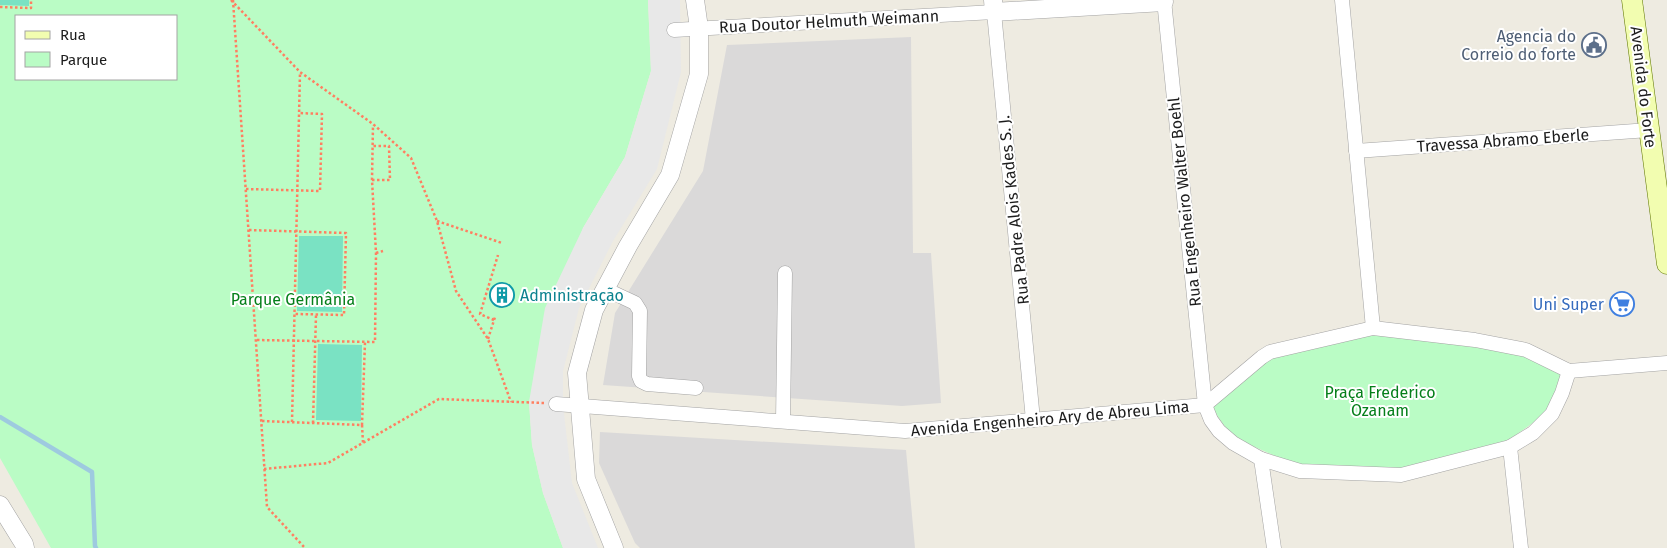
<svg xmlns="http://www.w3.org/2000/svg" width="1667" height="548" font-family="'Fira Sans',sans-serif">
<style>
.residential{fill:#dad9d9}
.park{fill:#bafcc5;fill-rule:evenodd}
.pitch{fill:#7ae2c3}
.parking{fill:#e8e8e8}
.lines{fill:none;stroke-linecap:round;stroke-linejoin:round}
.stream{stroke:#9ecadf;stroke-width:4.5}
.minor-casing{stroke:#a3a3a3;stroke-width:15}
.tertiary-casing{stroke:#a3a3a3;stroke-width:19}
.secondary-casing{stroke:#5f7600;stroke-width:21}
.path{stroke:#ff7f61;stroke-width:2.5;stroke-dasharray:2.5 2.5;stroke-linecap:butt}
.minor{stroke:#fff;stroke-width:14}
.tertiary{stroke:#fff;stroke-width:18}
.secondary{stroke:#f2fdb0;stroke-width:20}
.labels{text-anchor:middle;stroke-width:4;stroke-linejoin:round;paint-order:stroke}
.street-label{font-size:16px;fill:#1c1c1c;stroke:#fff}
.service-label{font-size:16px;fill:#4e5e75;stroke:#fff;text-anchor:end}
.culture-label{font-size:16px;fill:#0d838f;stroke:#fff;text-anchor:start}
.park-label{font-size:16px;fill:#057f1a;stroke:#fff}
.shop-label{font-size:16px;fill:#366cbe;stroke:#fff;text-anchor:end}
</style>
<rect width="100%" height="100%" fill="#eeebe1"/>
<g class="residential">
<path d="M 911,37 L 913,253 L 931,253 L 941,403 L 902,406 L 603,385 L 615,313 L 703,171 L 727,45 Z"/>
<path d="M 600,432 L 906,450 L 915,548 L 640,548 L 635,543 L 599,463 Z"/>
</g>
<g class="park">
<path d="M 0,0 L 648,0 L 651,71 L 625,157 L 583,228 L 529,402 L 532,445 L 543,493 L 563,548 L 51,548 L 0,458 ZM 16,16 L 176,16 L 176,79 L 16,79 Z"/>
<path d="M 1372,333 L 1523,354 L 1562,374 L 1549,411 L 1509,440 L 1399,469 L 1298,466 L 1232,437 L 1210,405 L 1271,351 Z"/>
</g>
<g class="pitch">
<path d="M 0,0 L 29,0 L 29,6 L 0,5 Z"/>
<path d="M 299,236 L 343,236 L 342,312 L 297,311 Z"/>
<path d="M 318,344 L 362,345 L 361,421 L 316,420 Z"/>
</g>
<path class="parking" d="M 648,0 L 680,0 L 681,72 L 657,169 L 613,241 L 579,308 L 563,371 L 563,405 L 572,483 L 598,548 L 563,548 L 543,493 L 532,445 L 529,402 L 545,308 L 583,228 L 625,157 L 651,71 Z"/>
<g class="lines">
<path class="stream" d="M 0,417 L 92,472 L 95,546 L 96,548"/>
<defs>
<g id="minor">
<path d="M 1164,0 L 1205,405 L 1211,420 L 1219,431 L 1233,443 L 1261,459 L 1300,471 L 1401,475 L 1510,447 L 1533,433 L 1552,414 L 1562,393 L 1569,371"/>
<path d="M 1342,0 L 1373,328"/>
<path d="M 674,30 L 994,12 L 1033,420"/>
<path d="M 1356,151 L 1649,130"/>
<path d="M 605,289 L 635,303 L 640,311 L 639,376 L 641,381 L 647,384 L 696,388"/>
<path d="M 556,404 L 905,431 L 1205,405 L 1262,357 L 1270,352 L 1373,328 L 1475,340 L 1526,350 L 1569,371 L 1667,363"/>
<path d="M 783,421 L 785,273"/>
<path d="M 1510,447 L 1521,548"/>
<path d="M 1261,459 L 1274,548"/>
</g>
<g id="tertiary">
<path d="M 993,0 L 994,12 L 1164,2"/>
<path d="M 0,505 L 24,544 L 25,548"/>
<path d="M 614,548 L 586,479 L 577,373 L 594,310 L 628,246 L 670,175 L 699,74 L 699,28 L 695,0"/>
</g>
<path id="secondary" d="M 1632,0 L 1667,264"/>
</defs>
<use href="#minor" class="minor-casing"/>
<use href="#tertiary" class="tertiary-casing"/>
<use href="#secondary" class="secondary-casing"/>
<g class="path">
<path d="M 231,0 L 300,72 L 373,124 L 411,158 L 437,221 L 456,291 L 488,339 L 511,402"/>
<path d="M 233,0 L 267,507 L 305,548"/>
<path d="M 0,7 L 31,8 L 31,0"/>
<path d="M 372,180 L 390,180 L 389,146 L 372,146"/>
<path d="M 246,189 L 320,191 L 322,114 L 299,113"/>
<path d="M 437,221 L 502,243"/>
<path d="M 249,230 L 346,233 L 344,315 L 295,314"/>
<path d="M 376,253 L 383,251"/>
<path d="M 494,320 L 480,314 L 498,255"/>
<path d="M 488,339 L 495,317"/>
<path d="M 257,340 L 375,342 L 376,253 L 372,180 L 373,125"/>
<path d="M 262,421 L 362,425 L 365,342"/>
<path d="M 292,422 L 300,72"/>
<path d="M 313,423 L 316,315"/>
<path d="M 362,425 L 363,443"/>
<path d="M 264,469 L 328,463 L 439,399 L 544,403"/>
</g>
<use href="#minor" class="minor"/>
<use href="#tertiary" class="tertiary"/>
<use href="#secondary" class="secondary"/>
</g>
<defs>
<symbol id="civic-ring" viewBox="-11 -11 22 22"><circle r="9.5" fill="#fff" stroke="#5c6f8a" stroke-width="1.5"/><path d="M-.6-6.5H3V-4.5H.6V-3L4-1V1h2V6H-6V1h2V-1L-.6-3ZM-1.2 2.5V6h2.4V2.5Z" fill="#5c6f8a"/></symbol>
<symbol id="building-ring" viewBox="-11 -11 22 22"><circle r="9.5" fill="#fff" stroke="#0f9aa8" stroke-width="1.5"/><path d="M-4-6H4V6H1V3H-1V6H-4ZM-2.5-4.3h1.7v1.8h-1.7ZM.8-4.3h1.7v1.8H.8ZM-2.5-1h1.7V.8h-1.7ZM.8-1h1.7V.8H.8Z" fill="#0f9aa8"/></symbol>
<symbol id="supermarket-ring" viewBox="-11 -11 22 22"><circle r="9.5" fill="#fff" stroke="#3f7fe0" stroke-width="1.5"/><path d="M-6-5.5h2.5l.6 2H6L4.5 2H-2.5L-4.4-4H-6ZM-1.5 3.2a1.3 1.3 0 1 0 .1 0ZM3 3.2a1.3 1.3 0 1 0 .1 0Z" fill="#3f7fe0"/></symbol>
</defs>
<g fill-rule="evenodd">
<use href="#civic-ring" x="1580" y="31" width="28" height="28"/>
<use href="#building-ring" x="488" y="281" width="28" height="28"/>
<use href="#supermarket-ring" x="1608" y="290" width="28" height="28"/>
</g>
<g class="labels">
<g class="street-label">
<text transform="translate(829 21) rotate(-3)" y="6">Rua Doutor Helmuth Weimann</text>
<text transform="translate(1644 87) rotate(83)" y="6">Avenida do Forte</text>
<text transform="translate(1503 140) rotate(-4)" y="6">Travessa Abramo Eberle</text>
<text transform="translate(1184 202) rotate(-96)" y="6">Rua Engenheiro Walter Boehl</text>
<text transform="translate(1013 210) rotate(-96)" y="6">Rua Padre Alois Kades S. J.</text>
<text transform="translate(1050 418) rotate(-5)" y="6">Avenida Engenheiro Ary de Abreu Lima</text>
</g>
<g class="service-label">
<text x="1576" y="42">Agencia do<tspan x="1576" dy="18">Correio do forte</tspan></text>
</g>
<g class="culture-label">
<text x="520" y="301">Administração</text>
</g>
<g class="park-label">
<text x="293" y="305">Parque Germânia</text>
<text x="1380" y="398">Praça Frederico<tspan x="1380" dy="18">Ozanam</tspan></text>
</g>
<g class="shop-label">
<text x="1604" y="310">Uni Super</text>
</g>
</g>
<rect x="15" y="15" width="162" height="65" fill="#ffffff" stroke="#a4a4a4"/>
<rect x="25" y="31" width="25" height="8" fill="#f2fdb0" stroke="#a4a4a4"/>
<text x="60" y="40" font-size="15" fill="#1c1c1c">Rua</text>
<rect x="25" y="52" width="25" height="15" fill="#bafcc5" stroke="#a4a4a4"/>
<text x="60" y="65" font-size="15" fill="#1c1c1c">Parque</text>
</svg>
